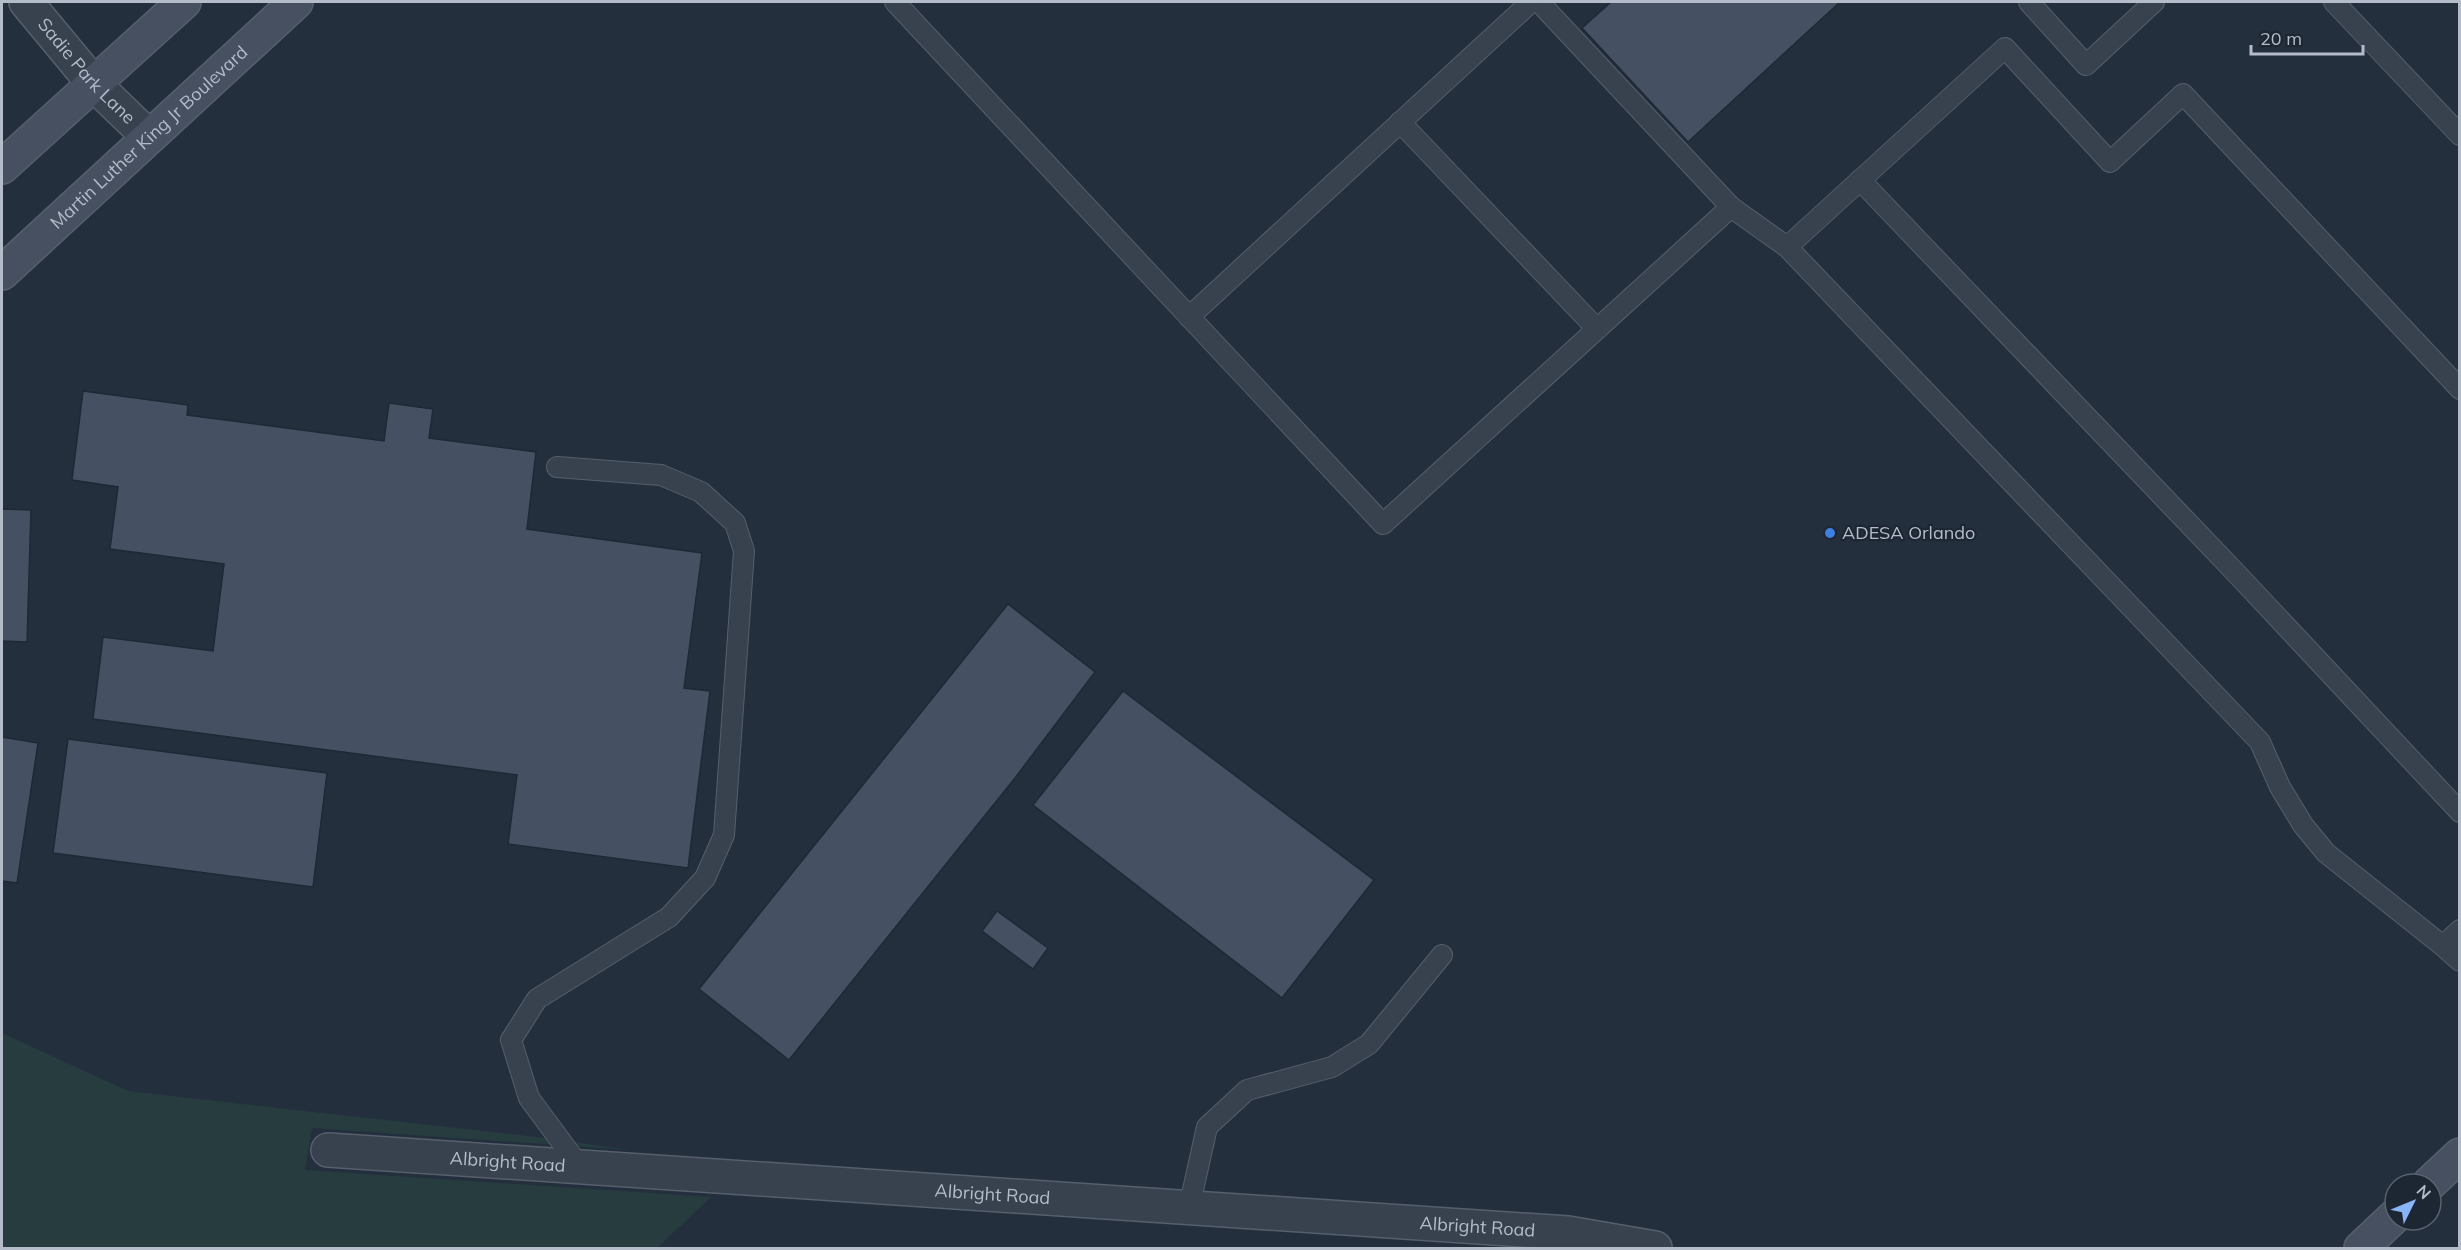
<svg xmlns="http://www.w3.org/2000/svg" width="2461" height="1250" font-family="Mulish,sans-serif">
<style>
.green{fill:#263c3f}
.building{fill:#455162;stroke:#1f2835;stroke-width:1.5}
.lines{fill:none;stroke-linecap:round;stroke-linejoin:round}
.lane-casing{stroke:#565f6c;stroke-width:22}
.street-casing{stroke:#565f6c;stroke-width:36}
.secondary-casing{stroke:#565f6c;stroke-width:36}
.lane{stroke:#38414e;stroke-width:20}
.street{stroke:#38414e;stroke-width:33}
.secondary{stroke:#465061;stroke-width:33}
.shop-dot{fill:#3f7fe0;stroke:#1d2633;stroke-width:2}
.labels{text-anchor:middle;stroke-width:4.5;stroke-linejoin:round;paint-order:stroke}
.street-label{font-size:18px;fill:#b4bcc9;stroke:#1d2633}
.poi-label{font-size:18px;fill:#b4bcc9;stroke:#1d2633;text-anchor:start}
</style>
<rect width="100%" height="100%" fill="#242f3e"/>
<path class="green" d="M 2,1033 L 128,1091 L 546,1138 L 630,1150 L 312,1128 L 305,1170 L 711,1197 L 657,1248 L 2,1248 Z"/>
<g class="building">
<path d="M 1611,2 L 1840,2 L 1688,142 L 1582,28 Z"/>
<path d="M 83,391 L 188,405 L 187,415 L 384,441 L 389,403 L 433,409 L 429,438 L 536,452 L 527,529 L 702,553 L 684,688 L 710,691 L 688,868 L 508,844 L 517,775 L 93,719 L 103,637 L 213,651 L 224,564 L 110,549 L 118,487 L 72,480 Z"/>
<path d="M 2,509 L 31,510 L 27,642 L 2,641 Z"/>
<path d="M 1008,604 L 1095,672 L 1015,778 L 789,1060 L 699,989 Z"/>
<path d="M 1123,691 L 1374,880 L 1282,998 L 1033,805 Z"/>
<path d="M 2,737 L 38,743 L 17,883 L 2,881 Z"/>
<path d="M 68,739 L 327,773 L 313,887 L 53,853 Z"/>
<path d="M 997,911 L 1048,948 L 1033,969 L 982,931 Z"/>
</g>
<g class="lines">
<defs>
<g id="lane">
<path d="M 895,2 L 1383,524 L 1731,207 L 1787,247"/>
<path d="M 1539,2 L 1731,207"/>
<path d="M 2029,2 L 2086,65 L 2154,2"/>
<path d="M 2334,2 L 2460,135"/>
<path d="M 1400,122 L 1597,329"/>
<path d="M 1860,180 L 2236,573 L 2460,812"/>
<path d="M 1189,317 L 1531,2"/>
<path d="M 2460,389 L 2183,94 L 2110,162 L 2005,48 L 1787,247 L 2260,742 L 2280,787 L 2303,825 L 2326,853 L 2443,946 L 2460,961"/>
<path d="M 557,467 L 661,475 L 701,492 L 735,523 L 744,551 L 724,835 L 705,878 L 669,917 L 537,999 L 511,1040 L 529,1098 L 580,1167"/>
<path d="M 2443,946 L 2460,930"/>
<path d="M 1189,1208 L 1207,1127 L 1247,1090 L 1332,1067 L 1369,1044 L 1442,955"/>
</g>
<g id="street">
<path id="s1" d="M 26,2 L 94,84 L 149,137"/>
<path id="s2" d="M 328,1150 L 1568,1233 L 1655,1248"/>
</g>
<g id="secondary">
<path d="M 2,167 L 184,2"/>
<path id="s3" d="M 2,273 L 296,2"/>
<path d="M 2429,1184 L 2460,1155"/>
<path d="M 2361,1248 L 2395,1216"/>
</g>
</defs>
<use href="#lane" class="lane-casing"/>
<use href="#street" class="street-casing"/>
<use href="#secondary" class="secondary-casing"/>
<use href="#lane" class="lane"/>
<use href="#street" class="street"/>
<use href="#secondary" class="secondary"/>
</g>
<circle class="shop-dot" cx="1830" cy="533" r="6"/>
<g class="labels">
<g class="street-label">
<text dy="6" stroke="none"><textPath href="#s1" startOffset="92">Sadie Park Lane</textPath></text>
<text dy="6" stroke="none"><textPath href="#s3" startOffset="200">Martin Luther King Jr Boulevard</textPath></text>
<text dy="6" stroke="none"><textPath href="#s2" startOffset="180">Albright Road</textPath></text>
<text dy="6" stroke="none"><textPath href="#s2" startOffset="666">Albright Road</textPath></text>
<text dy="6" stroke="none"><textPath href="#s2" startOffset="1152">Albright Road</textPath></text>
</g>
<g class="poi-label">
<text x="1842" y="539">ADESA Orlando</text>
</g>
</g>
<rect width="2461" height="1250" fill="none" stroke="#b4bcc9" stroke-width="6"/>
<g transform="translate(2413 1202) rotate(47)"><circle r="28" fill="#1d2633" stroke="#59626f" stroke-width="1.5"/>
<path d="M0-4.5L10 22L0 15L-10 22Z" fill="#8ab4f8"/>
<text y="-9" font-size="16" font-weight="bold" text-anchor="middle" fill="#b4bcc9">N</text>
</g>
<path d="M2251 45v9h112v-9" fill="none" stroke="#b4bcc9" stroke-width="3"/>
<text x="2260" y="45" font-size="18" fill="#b4bcc9" stroke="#1d2633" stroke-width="4.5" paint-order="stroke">20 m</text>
</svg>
